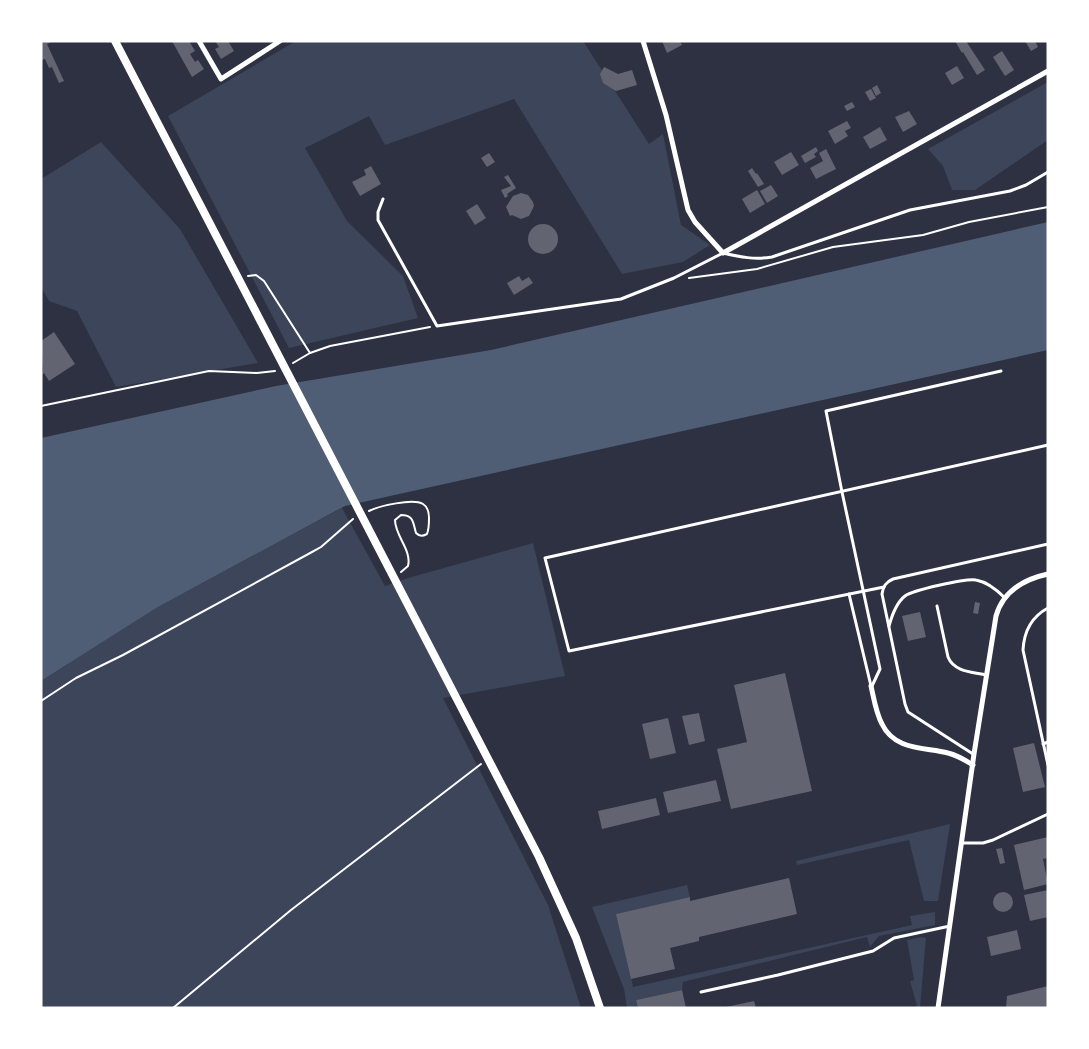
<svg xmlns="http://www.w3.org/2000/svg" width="1089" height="1049" font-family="'Sofia Sans Condensed',sans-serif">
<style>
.green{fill:#3c4559}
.water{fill:#4f5d75}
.building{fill:#626471}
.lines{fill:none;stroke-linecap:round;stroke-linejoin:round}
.path{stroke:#fff;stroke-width:2}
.service{stroke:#fff;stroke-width:3}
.minor{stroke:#fff;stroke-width:5}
.tertiary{stroke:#fff;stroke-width:8}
</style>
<rect width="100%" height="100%" fill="#2d3142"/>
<g class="green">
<path d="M 296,41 L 583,41 L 649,144 L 663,134 L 681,225 L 710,245 L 683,262 L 622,274 L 514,99 L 385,145 L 369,116 L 305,148 L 347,221 L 403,276 L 418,318 L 289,348 L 168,116 Z"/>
<path d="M 1048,82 L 1048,140 L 975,190 L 952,190 L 943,166 L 928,149 Z"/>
<path d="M 101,142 L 180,229 L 258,363 L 116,387 L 77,311 L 49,301 L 41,287 L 41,179 Z"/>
<path d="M 342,508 L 385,586 L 408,578 L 533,543 L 565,676 L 443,698 L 548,905 L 581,1008 L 41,1008 L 41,681 L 158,607 Z"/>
<path d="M 950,824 L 938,901 L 924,901 L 909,840 L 797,865 L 796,861 Z"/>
<path d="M 687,885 L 690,897 L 617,914 L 633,987 L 912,925 L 910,916 L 935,912 L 935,925 L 879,936 L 870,947 L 867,937 L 683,982 L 682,990 L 636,1000 L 638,1008 L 627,1008 L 624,989 L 592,907 Z"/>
<path d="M 921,937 L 926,938 L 920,1008 L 911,1008 L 917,1006 L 910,981 L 914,980 L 907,940 Z"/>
</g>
<path class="water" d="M 1048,222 L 1048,350 L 345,506 L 158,607 L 41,681 L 41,438 L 276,386 L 491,350 Z"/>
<g class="building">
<path d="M 41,41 L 53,41 L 47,44 L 64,81 L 59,83 L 52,67 L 49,68 L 45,59 L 41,60 Z"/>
<path d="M 172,41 L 189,41 L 195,51 L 190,54 L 195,62 L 198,60 L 204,69 L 192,77 Z"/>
<path d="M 215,41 L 228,41 L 234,51 L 221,59 L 215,49 L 219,47 Z"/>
<path d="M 662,41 L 680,41 L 682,45 L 667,53 Z"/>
<path d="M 955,41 L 966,41 L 985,70 L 977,75 L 963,52 L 962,53 Z"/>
<path d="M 1025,41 L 1035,41 L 1038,47 L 1031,51 Z"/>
<path d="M 1002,51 L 1014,70 L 1005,76 L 993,57 Z"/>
<path d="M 957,66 L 964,78 L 952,85 L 945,73 Z"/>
<path d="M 604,67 L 618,74 L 632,70 L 637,85 L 616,91 L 603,83 L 600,74 Z"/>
<path d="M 877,85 L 881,93 L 876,96 L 872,88 Z"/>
<path d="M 871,89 L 876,98 L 870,101 L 865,92 Z"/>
<path d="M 852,102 L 855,107 L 847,111 L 844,106 Z"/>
<path d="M 909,111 L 917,124 L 903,132 L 895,117 Z"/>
<path d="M 847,121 L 851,128 L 845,131 L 848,136 L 835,144 L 828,131 Z"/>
<path d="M 880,127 L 887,140 L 870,149 L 863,137 Z"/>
<path d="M 816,147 L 818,151 L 814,154 L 816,157 L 805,163 L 801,156 Z"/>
<path d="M 826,149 L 836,169 L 816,179 L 810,168 L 823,161 L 819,153 Z"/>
<path d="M 791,152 L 799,165 L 782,175 L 774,162 Z"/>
<path d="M 489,153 L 495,162 L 487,167 L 481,158 Z"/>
<path d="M 371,166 L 381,184 L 360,196 L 352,182 L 366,175 L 364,170 Z"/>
<path d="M 752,168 L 756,174 L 757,173 L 764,184 L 758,187 L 748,171 Z"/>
<path d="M 508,175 L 516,188 L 507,194 L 508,196 L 505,198 L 501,190 L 511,186 L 504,177 Z"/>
<path d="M 771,185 L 778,196 L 767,203 L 760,191 Z"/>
<path d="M 757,190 L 765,204 L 750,213 L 742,199 Z"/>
<path d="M 521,193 L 528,195 L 533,202 L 534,206 L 529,216 L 521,219 L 512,215 L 510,216 L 506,207 L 513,196 Z"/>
<path d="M 477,204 L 486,218 L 475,225 L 466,211 Z"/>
<circle cx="543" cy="239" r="15"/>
<path d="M 519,276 L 522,281 L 529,277 L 533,283 L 514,295 L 507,283 Z"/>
<path d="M 54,332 L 75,364 L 49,381 L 44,373 L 41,375 L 43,371 L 41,341 Z"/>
<path d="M 975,602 L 980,603 L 978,614 L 973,613 Z"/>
<path d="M 920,612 L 926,637 L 908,641 L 902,616 Z"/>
<path d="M 785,673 L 812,791 L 731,809 L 717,749 L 747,742 L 734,685 Z"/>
<path d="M 699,713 L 705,741 L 689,745 L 682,716 Z"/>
<path d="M 668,718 L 676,753 L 650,759 L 642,724 Z"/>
<path d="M 1034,743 L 1045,787 L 1023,792 L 1013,748 Z"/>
<path d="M 716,780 L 721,801 L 668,813 L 663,792 Z"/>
<path d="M 656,798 L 660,815 L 602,829 L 598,811 Z"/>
<path d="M 1048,837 L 1048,858 L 1043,859 L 1048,884 L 1024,890 L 1014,845 Z"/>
<path d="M 1002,848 L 1005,863 L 1000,864 L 996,849 Z"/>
<path d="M 789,878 L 797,914 L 699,937 L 699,941 L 670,948 L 675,969 L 631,979 L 616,914 L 690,897 L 690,901 Z"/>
<path d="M 1048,890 L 1048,917 L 1030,921 L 1024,895 Z"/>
<circle cx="1003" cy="902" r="10"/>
<path d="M 1017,930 L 1021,949 L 991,956 L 987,937 Z"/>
<path d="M 1048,986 L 1048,1008 L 1006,1008 L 1007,996 Z"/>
<path d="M 682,990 L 686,1008 L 638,1008 L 636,1000 Z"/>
<path d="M 754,1001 L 756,1008 L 726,1008 L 726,1007 Z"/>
</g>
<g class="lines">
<g class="path">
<path d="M 248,276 L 256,275 L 264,281 L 310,353"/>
<path d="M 689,278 L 757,269 L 833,247 L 923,235 L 969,222 L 1048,207"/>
<path d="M 293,363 L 310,353 L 330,346 L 430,327"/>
<path d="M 41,406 L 209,371 L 257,373 L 275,371"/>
<path d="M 369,511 C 379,506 413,498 423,504 C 428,507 429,513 429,518 C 429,524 429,529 427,534 C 423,536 420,537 416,533 C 413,523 414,515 401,515 L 395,520 C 395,536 412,550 408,566 L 401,572"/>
<path d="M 41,701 L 76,678 L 123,655 L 312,552 L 321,547 L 353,519"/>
<path d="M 173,1008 L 291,910 L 481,764"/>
</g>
<g class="service">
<path d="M 383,199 L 378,212 L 378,220 L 437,326 L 621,299 L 674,278 L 723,253 C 740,257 755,260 772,257 L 910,210 L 1010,191 L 1026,185 L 1048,172"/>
<path d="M 884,587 L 569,651 L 545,558 L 1048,445"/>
<path d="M 849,594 L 871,686"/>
<path d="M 937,606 L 948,657 C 954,672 973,672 986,675"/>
<path d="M 1048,608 C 1031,617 1024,632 1023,650 L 1048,765"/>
<path d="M 889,626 C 892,615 896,603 905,596 C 913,590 967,578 976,580 C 988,582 997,590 1005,598"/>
<path d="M 872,686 L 880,669 L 842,492 L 826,411 L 1001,371"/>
<path d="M 1043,744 L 1048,742"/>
<path d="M 973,754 L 908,712 L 905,704 L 882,594 C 883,586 886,582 893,579 L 1048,544"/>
<path d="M 963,843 L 983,843 L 993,840 L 1048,814"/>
<path d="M 701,992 L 778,975 L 873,951 L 894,938 L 950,926"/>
</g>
<g class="minor">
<path d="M 199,41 L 221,79 L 280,41"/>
<path d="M 643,41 L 666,115 L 688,210 L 695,222 L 723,253 L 1048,71"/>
<path d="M 871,686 C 874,699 876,713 882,724 C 895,751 925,747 948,753 C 957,755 965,760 973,765"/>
<path d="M 938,1008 L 974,754 L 996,616 C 1003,591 1025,579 1048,574"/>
</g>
<path class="tertiary" d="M 115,41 L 539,857 L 576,938 L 600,1008"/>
</g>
<rect width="1089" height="1049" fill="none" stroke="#ffffff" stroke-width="85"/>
</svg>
